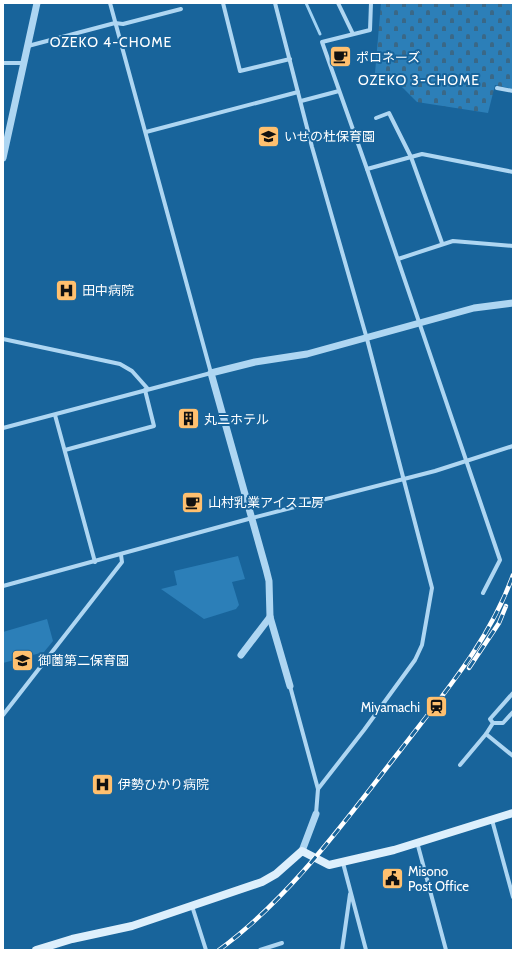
<svg xmlns="http://www.w3.org/2000/svg" width="516" height="953" font-family="Cabin,'Noto Sans JP',sans-serif">
<style>
.cemetery{fill:url(#cemetery-stones)}
.green{fill:#2c7fb8}
.lines{fill:none;stroke-linecap:round;stroke-linejoin:round}
.stream{stroke:#a1d3f4;stroke-width:3}
.minor{stroke:#aed6f2;stroke-width:4}
.tertiary{stroke:#aed6f2;stroke-width:7}
.secondary{stroke:#ddeffc;stroke-width:8}
.rail-casing{stroke:#fff;stroke-width:4.5}
.rail{stroke:#18649b;stroke-width:3;stroke-dasharray:9;stroke-linecap:butt}
.labels{text-anchor:middle;stroke-width:4;stroke-linejoin:round;paint-order:stroke}
.poi-label{font-size:13px;fill:#fff;stroke:#18649b;text-anchor:start}
.neighbourhood-label{font-size:14px;letter-spacing:1px;fill:#fff;stroke:#18649b}
</style>
<defs>
<pattern id="cemetery-stones" width="16" height="16" patternUnits="userSpaceOnUse"><rect width="16" height="16" fill="#2c7fb8"/><path d="M2 7V4a2 2 0 0 1 4 0v3zM10 15v-3a2 2 0 0 1 4 0v3z" fill="#3a6887"/></pattern>
</defs>
<rect width="100%" height="100%" fill="#18649b"/>
<path class="cemetery" d="M 381,3 L 513,3 L 513,89 L 495,85 L 488,113 L 417,102 L 400,85 L 374,85 Z"/>
<g class="green">
<path d="M 238,556 L 245,579 L 232,582 L 239,605 L 236,609 L 204,619 L 161,589 L 177,585 L 174,571 Z"/>
<path d="M 47,619 L 53,641 L 44,652 L 3,663 L 3,632 Z"/>
</g>
<g class="lines">
<path class="stream" d="M 306,3 L 320,34"/>
<g class="minor">
<path d="M 223,3 L 240,71 L 290,59"/>
<path d="M 275,3 L 312,147 L 367,339 L 432,588 L 422,645 L 415,660 L 364,730 L 318,789"/>
<path d="M 338,3 L 353,34"/>
<path d="M 28,46 L 115,23 L 123,24 L 181,9"/>
<path d="M 3,63 L 24,63"/>
<path d="M 497,88 L 513,91"/>
<path d="M 301,101 L 339,91"/>
<path d="M 376,118 L 389,113 L 411,157 L 442,243"/>
<path d="M 146,132 L 298,92"/>
<path d="M 367,169 L 322,42 L 370,30 L 371,3"/>
<path d="M 398,259 L 453,241 L 513,246"/>
<path d="M 3,339 L 120,364 L 132,371 L 148,389"/>
<path d="M 55,415 L 95,562"/>
<path d="M 3,428 L 211,373 L 110,3"/>
<path d="M 65,450 L 154,426 L 145,390"/>
<path d="M 3,586 L 252,518 L 435,471 L 513,446"/>
<path d="M 483,593 L 500,560 L 367,169 L 422,154 L 513,172"/>
<path d="M 290,686 L 318,789 L 316,814"/>
<path d="M 3,715 L 122,562 L 121,555"/>
<path d="M 493,723 L 486,734 L 513,756"/>
<path d="M 493,723 L 490,719 L 513,693"/>
<path d="M 493,723 L 503,723 L 513,712"/>
<path d="M 460,765 L 486,734"/>
<path d="M 492,820 L 513,897"/>
<path d="M 417,842 L 446,950"/>
<path d="M 343,863 L 366,950"/>
<path d="M 192,906 L 206,950"/>
<path d="M 260,950 L 282,943"/>
<path d="M 342,950 L 350,894"/>
</g>
<g class="tertiary">
<path d="M 3,158 L 37,3"/>
<path d="M 241,655 L 270,617"/>
<path d="M 290,686 L 270,617 L 269,581 L 266,569 L 211,373 L 255,362 L 307,354 L 474,308 L 513,303"/>
<path d="M 302,851 L 316,814"/>
</g>
<path class="secondary" d="M 36,950 L 72,939 L 132,926 L 262,882 L 276,874 L 302,851 L 329,865 L 394,850 L 513,813"/>
<defs>
<g id="rail">
<path d="M 469,668 L 499,623 L 506,606"/>
<path d="M 219,950 C 291,897 344,822 399,752 C 441,697 489,642 513,575"/>
</g>
</defs>
<use href="#rail" class="rail-casing"/>
<use href="#rail" class="rail"/>
</g>
<defs>
<symbol id="cafe-square" viewBox="-11 -11 22 22"><rect x="-9" y="-9" width="18" height="18" rx="4" fill="#ffc06f" stroke="#18649b"/><path d="M-5.5-4.5H6V0H3Q3 3.5 0 3.5H-2.5Q-5.5 3.5-5.5 0ZM3-3.2v2h1.7v-2ZM-6 4.5H4V6H-6Z" fill="#111"/></symbol>
<symbol id="school-square" viewBox="-11 -11 22 22"><rect x="-9" y="-9" width="18" height="18" rx="4" fill="#ffc06f" stroke="#18649b"/><path d="M0-5L7-2L0 1L-7-2ZM-4 1L0 2.5L4 1V4Q0 6-4 4Z" fill="#111"/></symbol>
<symbol id="hospital-square" viewBox="-11 -11 22 22"><rect x="-9" y="-9" width="18" height="18" rx="4" fill="#ffc06f" stroke="#18649b"/><path d="M-5-5h3v3.5h4V-5h3V5h-3V1.5h-4V5h-3Z" fill="#111"/></symbol>
<symbol id="building-square" viewBox="-11 -11 22 22"><rect x="-9" y="-9" width="18" height="18" rx="4" fill="#ffc06f" stroke="#18649b"/><path d="M-4-6H4V6H1V3H-1V6H-4ZM-2.5-4.3h1.7v1.8h-1.7ZM.8-4.3h1.7v1.8H.8ZM-2.5-1h1.7V.8h-1.7ZM.8-1h1.7V.8H.8Z" fill="#111"/></symbol>
<symbol id="station-square" viewBox="-11 -11 22 22"><rect x="-9" y="-9" width="18" height="18" rx="4" fill="#ffc06f" stroke="#18649b"/><path d="M-3-6H3Q5-6 5-4V2Q5 4 3 4L4.5 6H3L1.5 4h-3L-3 6H-4.5L-3 4Q-5 4-5 2V-4Q-5-6-3-6ZM-3.5-4v3h7v-3ZM-3.5 1v1.5H-2V1ZM2 1v1.5H3.5V1Z" fill="#111"/></symbol>
<symbol id="civic-square" viewBox="-11 -11 22 22"><rect x="-9" y="-9" width="18" height="18" rx="4" fill="#ffc06f" stroke="#18649b"/><path d="M-.6-6.5H3V-4.5H.6V-3L4-1V1h2V6H-6V1h2V-1L-.6-3ZM-1.2 2.5V6h2.4V2.5Z" fill="#111"/></symbol>
</defs>
<g fill-rule="evenodd">
<use href="#cafe-square" x="328" y="44" width="25" height="25"/>
<use href="#school-square" x="256" y="124" width="25" height="25"/>
<use href="#hospital-square" x="54" y="278" width="25" height="25"/>
<use href="#building-square" x="176" y="406" width="25" height="25"/>
<use href="#cafe-square" x="180" y="490" width="25" height="25"/>
<use href="#school-square" x="10" y="648" width="25" height="25"/>
<use href="#station-square" x="424" y="694" width="25" height="25"/>
<use href="#hospital-square" x="90" y="772" width="25" height="25"/>
<use href="#civic-square" x="380" y="866" width="25" height="25"/>
</g>
<g class="labels">
<g class="poi-label">
<text x="356" y="62">ポロネーズ</text>
<text x="284" y="141">いせの杜保育園</text>
<text x="82" y="295">田中病院</text>
<text x="204" y="424">丸二ホテル</text>
<text x="208" y="507">山村乳業アイス工房</text>
<text x="38" y="665">御薗第二保育園</text>
<text x="420" y="712" text-anchor="end">Miyamachi</text>
<text x="118" y="789">伊勢ひかり病院</text>
<text x="408" y="876">Misono<tspan x="408" dy="15">Post Office</tspan></text>
</g>
<g class="neighbourhood-label">
<text x="111" y="47">OZEKO 4-CHOME</text>
<text x="419" y="85">OZEKO 3-CHOME</text>
</g>
</g>
<rect width="516" height="953" fill="none" stroke="#ffffff" stroke-width="8"/>
</svg>
